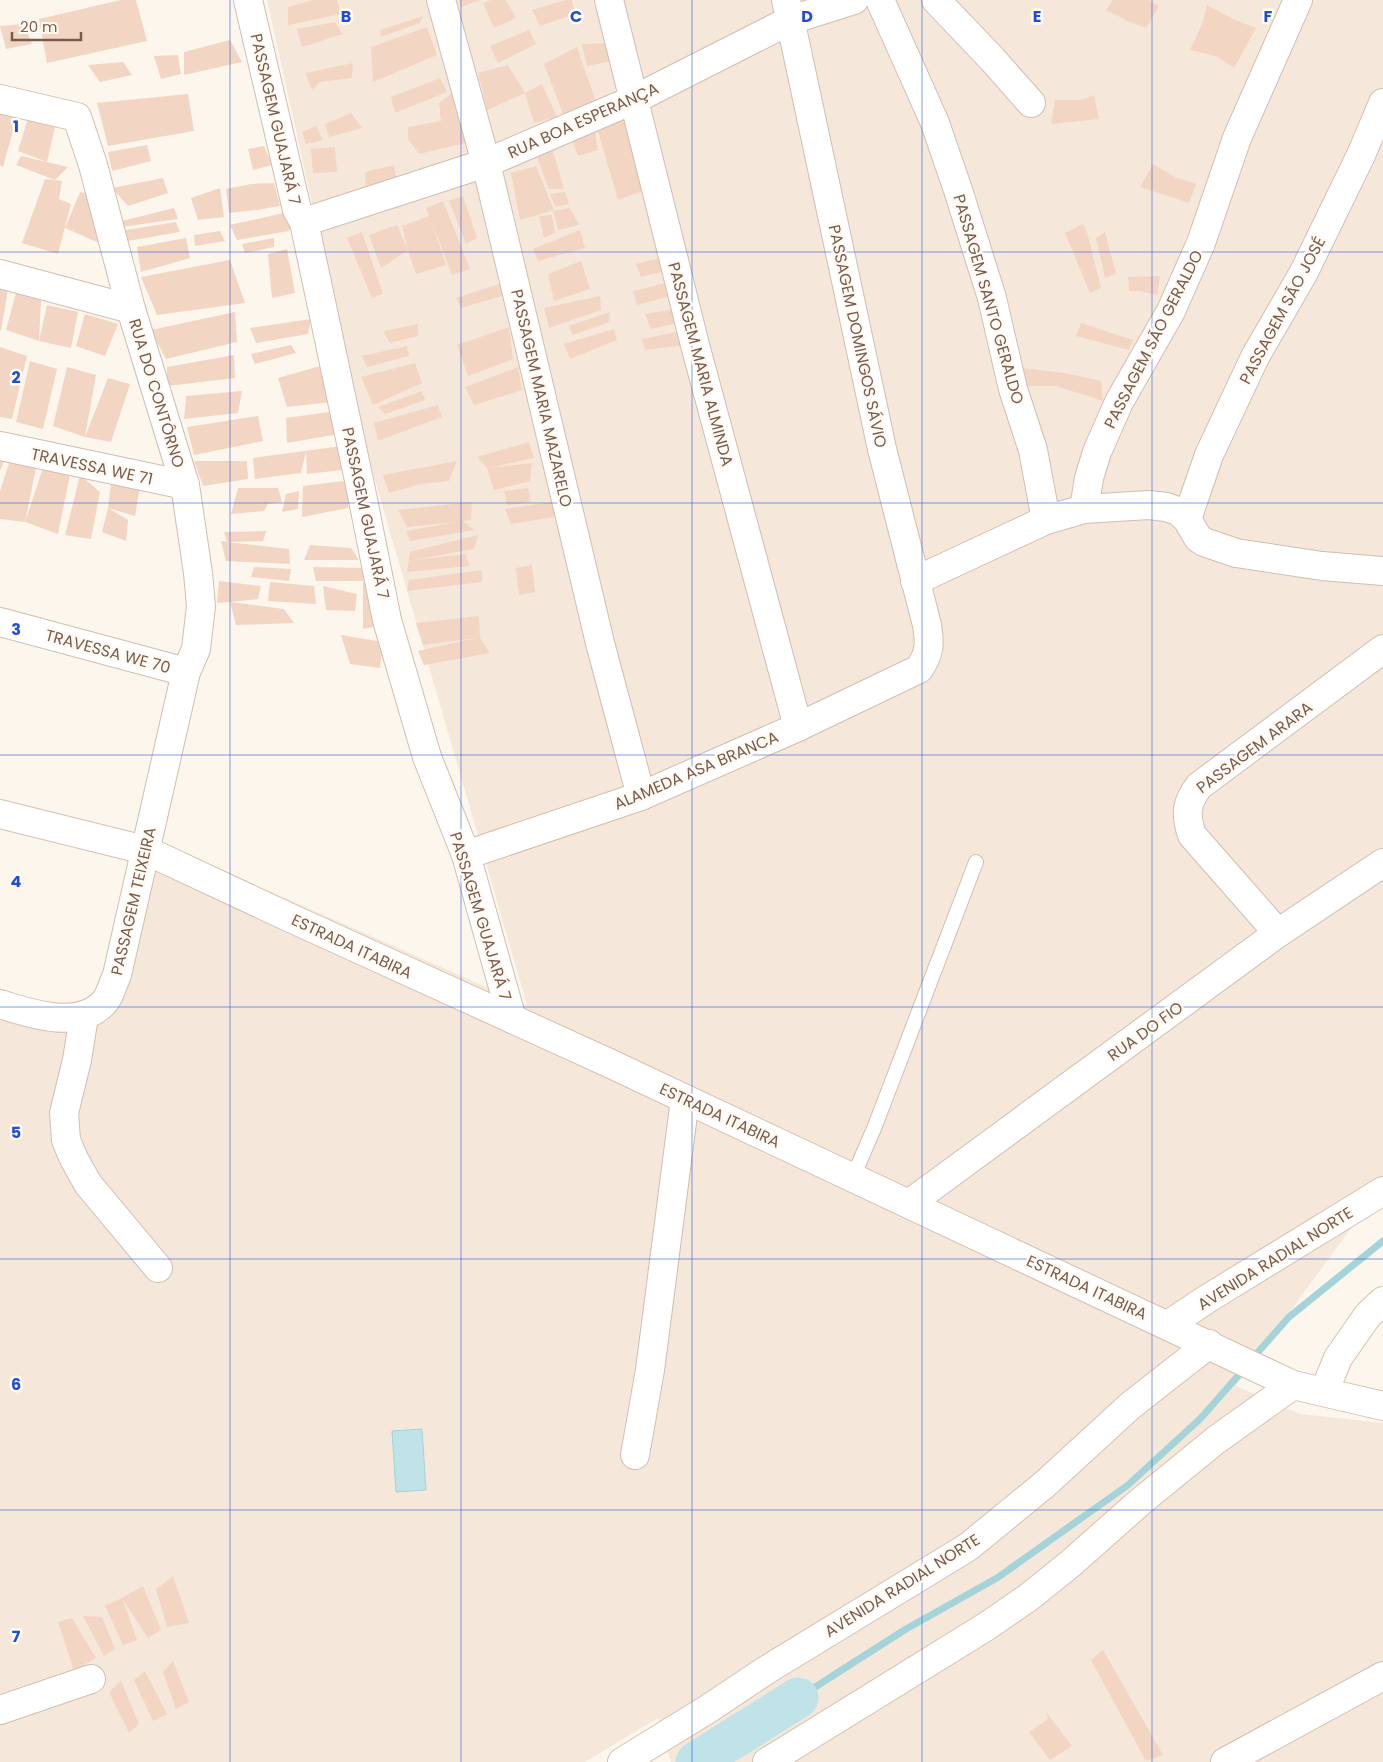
<svg xmlns="http://www.w3.org/2000/svg" width="1383" height="1762" font-family="Poppins,sans-serif">
<style>
.residential{fill:#f5e8da}
.water{fill:#bfe3e8;stroke:#a5d3da}
.lines{fill:none;stroke-linecap:round;stroke-linejoin:round}
.stream{stroke:#a5d3da;stroke-width:7}
.river{stroke:#bfe3e8;stroke-width:41}
.building{fill:#f3d5c3}
.lane-casing{stroke:#d1beb0;stroke-width:16}
.street-casing{stroke:#d1beb0;stroke-width:30}
.secondary-casing{stroke:#d6c0b0;stroke-width:30}
.lane{stroke:#fff;stroke-width:14}
.street{stroke:#fff;stroke-width:28}
.secondary{stroke:#fff;stroke-width:28}
.grid{fill:none;stroke:#1d4ed8;stroke-width:1;stroke-opacity:0.55}
.labels{text-anchor:middle;stroke-width:5;stroke-linejoin:round;paint-order:stroke}
.street-label{font-size:16px;fill:#7a5c4d;stroke:#fffaf3}
.grid-label{font-size:16px;text-anchor:middle;font-weight:bold;fill:#1d4ed8;stroke:#fffaf3;stroke-width:5;stroke-linejoin:round;paint-order:stroke}
</style>
<rect width="100%" height="100%" fill="#fdf6ec"/>
<path class="residential" d="M 267,0 L 1383,0 L 1383,1184 L 1236,1386 L 1300,1414 L 1383,1423 L 1383,1762 L 671,1762 L 658,1718 L 585,1762 L 0,1762 L 0,996 L 107,1022 L 161,843 L 527,1005 L 368,456 Z"/>
<path class="water" d="M 422,1429 L 426,1490 L 396,1492 L 392,1431 Z"/>
<g class="lines">
<g class="stream">
<path d="M 1252,1359 L 1289,1317 L 1383,1241"/>
<path d="M 798,1698 L 906,1629 L 997,1578 L 1128,1485 L 1201,1418 L 1244,1369"/>
</g>
<path class="river" d="M 696,1762 L 798,1698"/>
</g>
<g class="building">
<path d="M 121,0 L 136,0 L 147,41 L 47,63 L 39,19 Z"/>
<path d="M 313,0 L 337,0 L 341,14 L 288,25 L 288,7 Z"/>
<path d="M 459,0 L 480,0 L 461,7 Z"/>
<path d="M 491,0 L 506,0 L 516,18 L 494,28 L 483,3 Z"/>
<path d="M 566,0 L 572,0 L 575,14 L 540,26 L 532,10 Z"/>
<path d="M 1113,0 L 1149,0 L 1159,6 L 1146,28 L 1130,22 L 1106,10 Z"/>
<path d="M 1207,5 L 1235,20 L 1256,28 L 1234,68 L 1218,57 L 1190,50 L 1202,24 Z"/>
<path d="M 423,16 L 420,23 L 381,37 L 380,30 Z"/>
<path d="M 335,22 L 343,34 L 302,47 L 297,29 Z"/>
<path d="M 24,24 L 32,44 L 6,49 L 0,26 Z"/>
<path d="M 427,27 L 437,55 L 373,82 L 371,47 Z"/>
<path d="M 529,30 L 536,44 L 498,63 L 490,46 Z"/>
<path d="M 230,40 L 242,62 L 184,75 L 184,52 Z"/>
<path d="M 610,43 L 616,60 L 587,66 L 582,44 Z"/>
<path d="M 577,47 L 596,102 L 565,119 L 544,64 Z"/>
<path d="M 178,55 L 181,74 L 161,79 L 154,56 Z"/>
<path d="M 123,62 L 132,75 L 100,82 L 88,65 Z"/>
<path d="M 353,63 L 352,78 L 320,82 L 312,90 L 305,73 Z"/>
<path d="M 508,65 L 525,93 L 487,110 L 478,73 Z"/>
<path d="M 440,78 L 447,92 L 395,113 L 391,97 Z"/>
<path d="M 542,84 L 557,117 L 534,123 L 525,93 Z"/>
<path d="M 452,93 L 470,142 L 419,154 L 408,139 L 408,127 L 441,121 L 439,103 Z"/>
<path d="M 188,94 L 194,131 L 108,146 L 97,103 Z"/>
<path d="M 1094,95 L 1099,119 L 1051,124 L 1055,100 L 1080,100 Z"/>
<path d="M 0,112 L 17,116 L 3,167 L 0,165 Z"/>
<path d="M 351,113 L 362,128 L 329,137 L 325,124 Z"/>
<path d="M 630,117 L 651,188 L 618,200 L 598,131 Z"/>
<path d="M 28,118 L 55,127 L 47,162 L 18,151 Z"/>
<path d="M 316,126 L 323,140 L 306,144 L 302,132 Z"/>
<path d="M 595,132 L 598,150 L 578,156 L 571,138 Z"/>
<path d="M 147,145 L 151,161 L 112,171 L 108,152 Z"/>
<path d="M 264,146 L 272,165 L 253,170 L 248,149 Z"/>
<path d="M 335,147 L 337,172 L 313,173 L 311,149 Z"/>
<path d="M 552,148 L 564,189 L 549,189 L 536,155 Z"/>
<path d="M 21,156 L 47,162 L 68,167 L 55,180 L 16,165 Z"/>
<path d="M 1153,164 L 1175,177 L 1196,184 L 1189,203 L 1140,187 Z"/>
<path d="M 394,165 L 398,187 L 366,194 L 365,172 Z"/>
<path d="M 536,166 L 554,210 L 520,220 L 511,173 Z"/>
<path d="M 163,178 L 168,193 L 128,206 L 112,188 Z"/>
<path d="M 45,179 L 62,181 L 59,199 L 71,204 L 58,254 L 22,243 Z"/>
<path d="M 274,183 L 280,206 L 257,210 L 229,213 L 226,189 L 251,184 Z"/>
<path d="M 220,188 L 224,217 L 198,220 L 191,198 Z"/>
<path d="M 80,192 L 89,194 L 99,243 L 65,228 Z"/>
<path d="M 565,192 L 569,204 L 555,207 L 550,194 Z"/>
<path d="M 463,196 L 477,238 L 466,244 L 449,201 Z"/>
<path d="M 443,201 L 470,269 L 452,275 L 432,223 L 446,265 L 416,274 L 408,250 L 381,268 L 369,235 L 397,225 L 408,250 L 402,226 L 429,216 L 426,208 Z"/>
<path d="M 174,208 L 178,219 L 122,227 L 122,221 Z"/>
<path d="M 570,208 L 579,225 L 558,230 L 553,211 Z"/>
<path d="M 297,210 L 289,231 L 237,240 L 230,225 Z"/>
<path d="M 552,215 L 555,233 L 544,238 L 539,216 Z"/>
<path d="M 176,222 L 180,232 L 122,242 L 120,231 Z"/>
<path d="M 1083,224 L 1087,232 L 1101,288 L 1090,293 L 1065,233 Z"/>
<path d="M 580,230 L 585,248 L 538,261 L 533,249 Z"/>
<path d="M 220,231 L 225,241 L 195,246 L 194,235 Z"/>
<path d="M 362,232 L 383,294 L 372,298 L 347,238 Z"/>
<path d="M 1105,232 L 1116,274 L 1105,278 L 1096,238 Z"/>
<path d="M 186,238 L 190,258 L 141,272 L 137,247 Z"/>
<path d="M 274,238 L 274,247 L 245,253 L 242,244 Z"/>
<path d="M 287,249 L 295,293 L 272,298 L 268,254 Z"/>
<path d="M 664,257 L 670,270 L 641,277 L 636,264 Z"/>
<path d="M 230,260 L 245,303 L 157,315 L 141,277 Z"/>
<path d="M 581,261 L 590,289 L 554,301 L 548,274 Z"/>
<path d="M 1160,276 L 1157,295 L 1140,291 L 1129,291 L 1128,277 Z"/>
<path d="M 670,282 L 671,296 L 637,305 L 633,291 Z"/>
<path d="M 502,283 L 506,295 L 461,308 L 456,298 Z"/>
<path d="M 0,289 L 8,290 L 1,330 L 0,330 Z"/>
<path d="M 17,289 L 41,300 L 39,341 L 6,330 Z"/>
<path d="M 600,296 L 601,310 L 549,328 L 544,308 Z"/>
<path d="M 47,305 L 78,312 L 71,348 L 39,341 Z"/>
<path d="M 681,308 L 683,322 L 651,329 L 645,314 Z"/>
<path d="M 235,312 L 237,342 L 166,359 L 151,330 Z"/>
<path d="M 610,312 L 609,322 L 573,335 L 569,326 Z"/>
<path d="M 85,314 L 118,324 L 105,356 L 76,346 Z"/>
<path d="M 311,319 L 308,334 L 256,343 L 250,328 Z"/>
<path d="M 1081,323 L 1133,340 L 1129,350 L 1076,336 Z"/>
<path d="M 418,324 L 418,336 L 390,343 L 383,331 Z"/>
<path d="M 509,327 L 513,359 L 468,376 L 457,345 Z"/>
<path d="M 614,329 L 617,340 L 570,359 L 564,344 Z"/>
<path d="M 681,331 L 685,345 L 645,350 L 642,339 Z"/>
<path d="M 291,345 L 296,353 L 255,364 L 251,354 Z"/>
<path d="M 407,346 L 409,356 L 367,367 L 362,356 Z"/>
<path d="M 0,347 L 27,356 L 12,419 L 0,417 Z"/>
<path d="M 234,355 L 235,378 L 167,386 L 167,367 Z"/>
<path d="M 30,361 L 57,369 L 43,429 L 16,422 Z"/>
<path d="M 415,363 L 422,383 L 373,405 L 361,377 Z"/>
<path d="M 327,364 L 331,402 L 287,407 L 278,378 Z"/>
<path d="M 67,367 L 96,375 L 85,437 L 108,378 L 130,384 L 111,442 L 85,437 L 53,426 Z"/>
<path d="M 518,367 L 522,390 L 474,405 L 465,387 Z"/>
<path d="M 1022,368 L 1065,373 L 1101,381 L 1103,401 L 1056,386 L 1023,386 Z"/>
<path d="M 242,391 L 238,413 L 184,419 L 186,396 Z"/>
<path d="M 422,391 L 425,400 L 385,414 L 378,407 Z"/>
<path d="M 438,405 L 442,417 L 378,441 L 374,423 Z"/>
<path d="M 336,411 L 339,434 L 287,443 L 286,418 Z"/>
<path d="M 258,416 L 263,441 L 194,455 L 187,427 Z"/>
<path d="M 529,442 L 534,458 L 489,468 L 532,463 L 530,481 L 494,490 L 487,468 L 477,457 Z"/>
<path d="M 342,446 L 342,470 L 307,474 L 306,452 L 301,473 L 255,479 L 253,458 Z"/>
<path d="M 0,455 L 6,456 L 0,471 Z"/>
<path d="M 11,457 L 36,468 L 25,522 L 0,519 L 0,491 Z"/>
<path d="M 194,461 L 247,461 L 248,479 L 203,486 Z"/>
<path d="M 457,461 L 449,481 L 421,484 L 389,493 L 383,475 Z"/>
<path d="M 45,462 L 71,470 L 58,534 L 25,522 Z"/>
<path d="M 80,475 L 100,492 L 91,539 L 65,535 Z"/>
<path d="M 112,476 L 140,486 L 135,516 L 108,508 Z"/>
<path d="M 351,480 L 348,508 L 302,517 L 303,486 Z"/>
<path d="M 238,488 L 278,488 L 282,502 L 268,504 L 264,511 L 231,514 Z"/>
<path d="M 528,488 L 531,502 L 507,505 L 504,491 Z"/>
<path d="M 299,491 L 298,509 L 282,512 L 286,494 Z"/>
<path d="M 559,501 L 560,516 L 511,524 L 505,509 Z"/>
<path d="M 472,502 L 471,520 L 463,521 L 474,530 L 410,541 L 406,531 L 456,522 L 407,527 L 398,510 Z"/>
<path d="M 108,508 L 128,520 L 126,541 L 102,532 Z"/>
<path d="M 266,531 L 263,541 L 227,542 L 289,549 L 290,564 L 226,561 L 221,541 L 227,542 L 224,532 Z"/>
<path d="M 478,535 L 474,549 L 414,560 L 466,554 L 469,566 L 407,572 L 410,552 Z"/>
<path d="M 310,545 L 351,548 L 359,560 L 304,560 Z"/>
<path d="M 532,565 L 535,592 L 519,595 L 516,568 Z"/>
<path d="M 254,567 L 291,569 L 289,581 L 251,577 Z"/>
<path d="M 313,567 L 364,568 L 363,581 L 316,581 Z"/>
<path d="M 482,570 L 482,582 L 407,591 L 409,580 Z"/>
<path d="M 219,581 L 261,586 L 258,599 L 230,602 L 284,609 L 294,623 L 236,625 L 230,602 L 217,603 Z"/>
<path d="M 363,581 L 373,588 L 379,626 L 363,629 Z"/>
<path d="M 270,582 L 314,586 L 316,604 L 268,601 Z"/>
<path d="M 323,586 L 357,594 L 355,611 L 326,610 Z"/>
<path d="M 479,616 L 480,638 L 490,653 L 424,665 L 418,651 L 476,638 L 423,645 L 416,623 Z"/>
<path d="M 341,635 L 383,642 L 380,668 L 350,664 Z"/>
<path d="M 173,1576 L 189,1623 L 167,1627 L 156,1589 Z"/>
<path d="M 143,1586 L 161,1630 L 148,1638 L 122,1598 Z"/>
<path d="M 122,1598 L 137,1640 L 123,1645 L 105,1606 Z"/>
<path d="M 83,1616 L 102,1617 L 115,1649 L 104,1656 Z"/>
<path d="M 72,1618 L 96,1658 L 74,1671 L 58,1622 Z"/>
<path d="M 1103,1650 L 1163,1755 L 1146,1761 L 1091,1660 Z"/>
<path d="M 173,1661 L 189,1702 L 176,1709 L 163,1672 Z"/>
<path d="M 145,1671 L 167,1714 L 153,1721 L 134,1680 Z"/>
<path d="M 121,1681 L 139,1724 L 129,1733 L 109,1692 Z"/>
<path d="M 1046,1712 L 1072,1746 L 1050,1760 L 1029,1732 L 1048,1719 Z"/>
</g>
<g class="lines">
<defs>
<path id="lane" d="M 853,1177 L 875,1126 L 976,862"/>
<g id="street">
<path d="M 248,0 L 297,210 L 304,222 L 360,485 L 387,620 L 427,757 L 466,855 L 512,1019"/>
<path d="M 441,0 L 486,163 L 600,643 L 641,796"/>
<path d="M 609,0 L 695,345 L 798,727"/>
<path d="M 880,0 L 935,123 L 959,193 L 992,298 L 1013,389 L 1033,450 L 1046,520"/>
<path d="M 936,0 L 993,60 L 1031,103"/>
<path d="M 0,99 L 77,117 L 93,165 L 131,309 L 185,485 L 198,573 L 201,606 L 196,649 L 186,672 L 117,975 C 113,983 111,993 106,1000 C 82,1031 31,1014 0,1004"/>
<path d="M 304,222 L 486,163 L 633,100 L 791,20 L 854,0"/>
<path d="M 0,274 L 131,309"/>
<path d="M 0,446 L 185,485"/>
<path d="M 1084,509 L 1089,478 L 1097,452 L 1119,402 L 1171,311 L 1201,243 L 1237,138 L 1298,0"/>
<path d="M 1187,519 L 1209,455 L 1255,357 L 1304,272 L 1361,155 L 1383,103"/>
<path d="M 915,581 L 1046,520 L 1084,509 L 1149,505 L 1166,507 L 1178,511 L 1187,519 L 1198,538 L 1204,542 L 1236,553 L 1322,566 L 1383,571"/>
<path d="M 0,622 L 186,672"/>
<path d="M 466,855 L 641,796 L 798,727 L 919,669 C 930,653 930,644 927,625 L 882,449 L 786,0"/>
<path d="M 1278,933 L 1192,835 C 1185,814 1186,803 1199,786 L 1383,649"/>
<path d="M 84,1016 L 77,1060 L 64,1113 L 66,1140 L 74,1159 L 88,1184 L 158,1268"/>
<path d="M 910,1203 L 1278,933 L 1383,863"/>
<path d="M 635,1455 L 650,1370 L 685,1099"/>
<path d="M 0,1710 L 91,1679"/>
<path d="M 1225,1762 L 1383,1676"/>
</g>
<g id="secondary">
<path d="M 0,814 L 145,850 L 284,915 L 609,1063 L 1293,1385 L 1383,1406"/>
<path d="M 1168,1325 L 1207,1299 L 1383,1191"/>
<path d="M 1324,1392 L 1338,1358 L 1368,1315 L 1383,1301"/>
<path d="M 622,1762 L 708,1709 L 768,1669 L 968,1547 L 1045,1484 L 1130,1406 L 1209,1344"/>
<path d="M 767,1762 L 987,1626 L 1029,1597 L 1070,1564 L 1140,1502 L 1216,1440 L 1293,1385"/>
</g>
</defs>
<use href="#lane" class="lane-casing"/>
<use href="#street" class="street-casing"/>
<use href="#secondary" class="secondary-casing"/>
<use href="#lane" class="lane"/>
<use href="#street" class="street"/>
<use href="#secondary" class="secondary"/>
</g>
<path class="grid" d="M 230,0 L 230,1762M 461,0 L 461,1762M 692,0 L 692,1762M 922,0 L 922,1762M 1152,0 L 1152,1762M 0,252 L 1383,252M 0,503 L 1383,503M 0,755 L 1383,755M 0,1007 L 1383,1007M 0,1259 L 1383,1259M 0,1510 L 1383,1510"/>
<g class="labels">
<g class="street-label">
<text transform="translate(276 119) rotate(77)" y="6">PASSAGEM GUAJARÁ 7</text>
<text transform="translate(583 120) rotate(-24)" y="6">RUA BOA ESPERANÇA</text>
<text transform="translate(989 299) rotate(74)" y="6">PASSAGEM SANTO GERALDO</text>
<text transform="translate(1282 310) rotate(-62)" y="6">PASSAGEM SÃO JOSÉ</text>
<text transform="translate(858 336) rotate(78)" y="6">PASSAGEM DOMINGOS SÁVIO</text>
<text transform="translate(1153 339) rotate(-63)" y="6">PASSAGEM SÃO GERALDO</text>
<text transform="translate(701 364) rotate(75)" y="6">PASSAGEM MARIA ALMINDA</text>
<text transform="translate(157 393) rotate(73)" y="6">RUA DO CONTÔRNO</text>
<text transform="translate(542 398) rotate(77)" y="6">PASSAGEM MARIA MAZARELO</text>
<text transform="translate(92 466) rotate(12)" y="6">TRAVESSA WE 71</text>
<text transform="translate(366 513) rotate(78)" y="6">PASSAGEM GUAJARÁ 7</text>
<text transform="translate(108 651) rotate(15)" y="6">TRAVESSA WE 70</text>
<text transform="translate(1254 747) rotate(-37)" y="6">PASSAGEM ARARA</text>
<text transform="translate(696 770) rotate(-23)" y="6">ALAMEDA ASA BRANCA</text>
<text transform="translate(133 901) rotate(-77)" y="6">PASSAGEM TEIXEIRA</text>
<text transform="translate(481 916) rotate(73)" y="6">PASSAGEM GUAJARÁ 7</text>
<text transform="translate(352 946) rotate(25)" y="6">ESTRADA ITABIRA</text>
<text transform="translate(1145 1031) rotate(-36)" y="6">RUA DO FIO</text>
<text transform="translate(720 1115) rotate(25)" y="6">ESTRADA ITABIRA</text>
<text transform="translate(1275 1258) rotate(-32)" y="6">AVENIDA RADIAL NORTE</text>
<text transform="translate(1087 1287) rotate(25)" y="6">ESTRADA ITABIRA</text>
<text transform="translate(902 1585) rotate(-32)" y="6">AVENIDA RADIAL NORTE</text>
</g>
</g>
<g class="grid-label">
<text x="346" y="22">B</text>
<text x="576" y="22">C</text>
<text x="807" y="22">D</text>
<text x="1037" y="22">E</text>
<text x="1268" y="22">F</text>
<text x="16" y="132">1</text>
<text x="16" y="383">2</text>
<text x="16" y="635">3</text>
<text x="16" y="887">4</text>
<text x="16" y="1138">5</text>
<text x="16" y="1390">6</text>
<text x="16" y="1642">7</text>
</g>
<path d="M12 32v8h69v-8" fill="none" stroke="#7a5c4d" stroke-width="2.5"/>
<text x="20" y="32" font-size="15" fill="#7a5c4d" stroke="#fffaf3" stroke-width="4" paint-order="stroke">20 m</text>
</svg>
